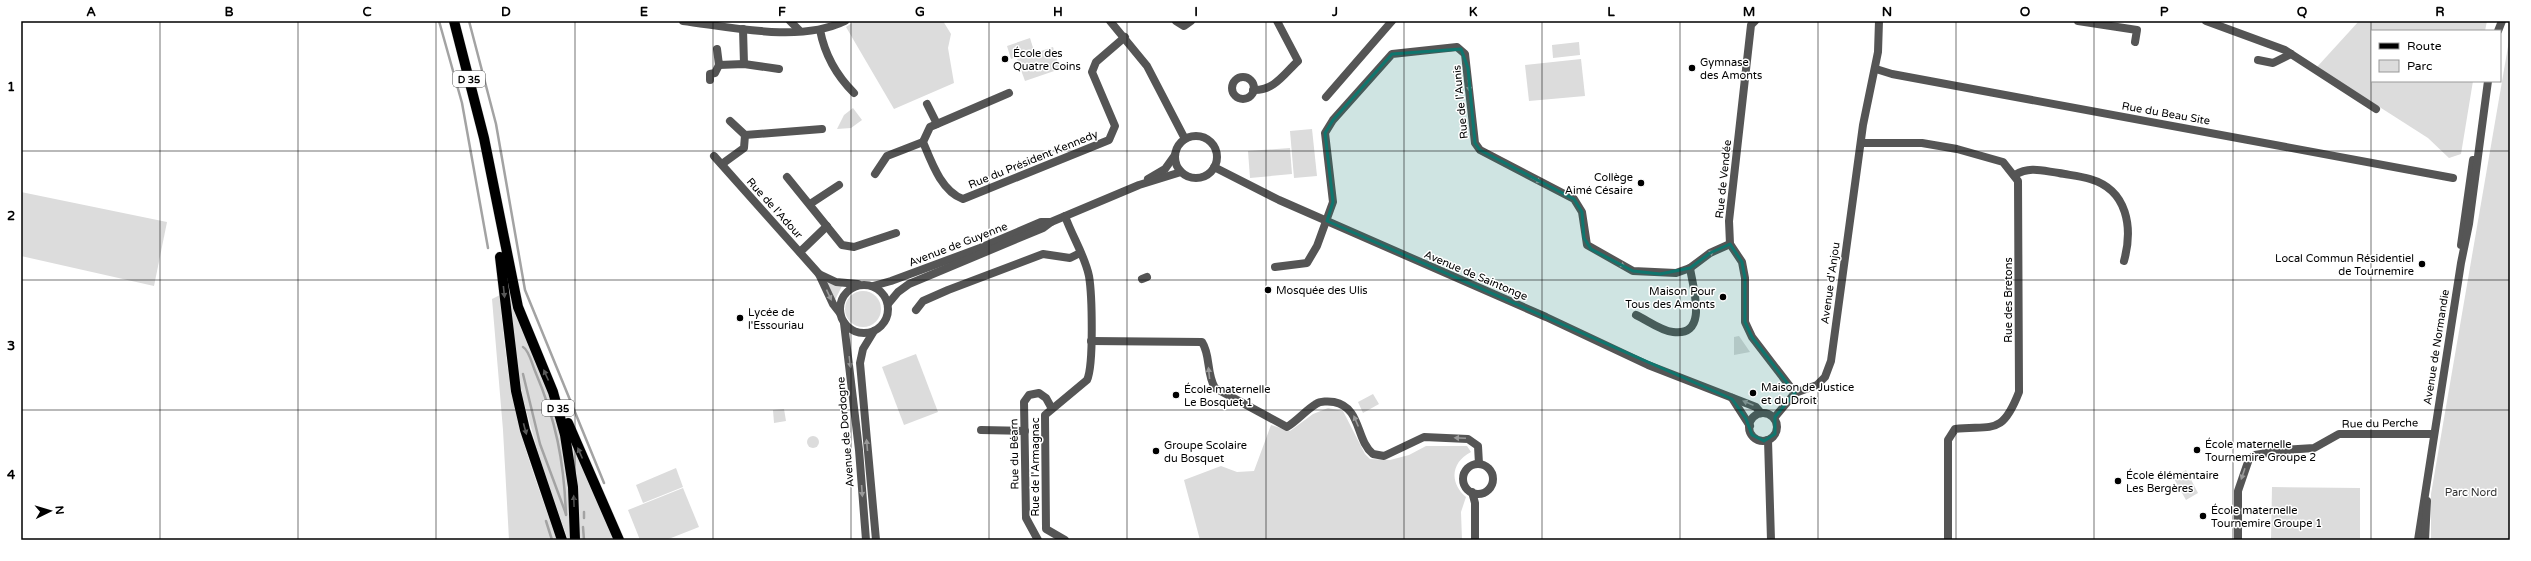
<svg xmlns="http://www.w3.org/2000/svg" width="2531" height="561" font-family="'Varela Round',sans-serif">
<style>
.green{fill:#dcdcdc}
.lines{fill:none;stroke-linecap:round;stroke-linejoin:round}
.stream{stroke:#a3a3a3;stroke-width:2.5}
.primary-casing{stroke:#dbdbdb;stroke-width:11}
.minor{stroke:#555;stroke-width:8}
.tertiary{stroke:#555;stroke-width:8}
.primary{stroke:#000;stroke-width:10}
.oneway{fill:#999}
.oneway2{fill:#595959}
.marked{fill:#0f766e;fill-opacity:0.2;stroke:#0f766e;stroke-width:3;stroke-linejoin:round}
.grid{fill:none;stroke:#000;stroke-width:1;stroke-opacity:0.55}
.poi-dot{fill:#000;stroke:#fff;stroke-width:1.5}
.labels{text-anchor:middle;stroke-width:3;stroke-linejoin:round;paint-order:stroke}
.shield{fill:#fff;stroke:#4c4c4c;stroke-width:1}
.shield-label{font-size:10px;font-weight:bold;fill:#000}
.poi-label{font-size:11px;fill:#000;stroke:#fff;text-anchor:start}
.street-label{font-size:11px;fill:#000;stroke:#fff}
.park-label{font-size:11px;fill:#333;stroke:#fff}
.neatline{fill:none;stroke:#000;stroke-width:1.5}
.grid-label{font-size:13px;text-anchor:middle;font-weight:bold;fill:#000}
</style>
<rect width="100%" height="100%" fill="#fff"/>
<g class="green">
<path d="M 855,21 L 943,21 L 951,34 L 948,48 L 954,83 L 894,109 L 846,27 Z"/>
<path d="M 2359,21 L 2487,21 L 2485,31 L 2372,31 L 2372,81 L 2473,81 L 2461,154 L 2449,158 L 2428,138 L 2317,67 Z"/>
<path d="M 2510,35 L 2510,540 L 2431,540 L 2431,494 Z"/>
<path d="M 1030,38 L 1034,51 L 1011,59 L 1007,46 Z"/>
<path d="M 1579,42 L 1580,55 L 1553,58 L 1552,45 Z"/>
<path d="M 1053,47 L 1060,69 L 1025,81 L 1017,59 Z"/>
<path d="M 1581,59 L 1585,96 L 1529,101 L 1525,65 Z"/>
<path d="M 853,108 L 862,120 L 851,128 L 837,129 L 844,115 Z"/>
<path d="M 1312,129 L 1317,176 L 1294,178 L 1290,131 Z"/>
<path d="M 1290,148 L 1292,174 L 1250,178 L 1248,151 Z"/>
<path d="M 21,192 L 167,222 L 154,286 L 21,256 Z"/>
<path d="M 505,271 L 555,409 L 568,468 L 571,540 L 568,540 L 543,470 L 523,399 L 514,352 Z"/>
<path d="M 823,279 L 842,286 L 835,300 Z"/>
<circle cx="863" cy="309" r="18"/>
<path d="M 500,295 C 503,333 507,372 515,409 C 525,454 542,497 557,540 L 509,540 L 503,430 L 492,299 Z"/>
<path d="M 1739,336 L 1750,352 L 1734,355 L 1734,337 Z"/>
<path d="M 916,354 L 938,412 L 904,425 L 882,367 Z"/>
<path d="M 1373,394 L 1379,404 L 1363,413 L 1358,402 Z"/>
<path d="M 1328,408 L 1343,411 L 1365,454 L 1370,459 L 1390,460 L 1409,455 L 1426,446 L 1467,446 L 1471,452 C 1451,462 1449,483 1466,497 L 1461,512 L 1462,540 L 1200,540 L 1184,480 L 1221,466 L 1237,472 L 1254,471 L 1271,425 L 1290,431 L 1313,414 Z"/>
<path d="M 784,409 L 786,421 L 774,423 L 773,410 Z"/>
<circle cx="813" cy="442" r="6"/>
<path d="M 571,441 L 615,540 L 578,540 Z"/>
<path d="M 676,468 L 683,487 L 643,503 L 636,485 Z"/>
<path d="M 2186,470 L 2198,493 L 2186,500 L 2173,477 Z"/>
<path d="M 2272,487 L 2360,488 L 2360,540 L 2271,540 Z"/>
<path d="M 683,488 L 699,527 L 666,540 L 640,540 L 628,510 Z"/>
</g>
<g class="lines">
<g class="stream">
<path d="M 439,21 L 462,103 L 488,248"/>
<path d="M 469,21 L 496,124 L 525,290 L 604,483"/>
<path d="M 523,347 C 529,350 532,364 535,371 C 556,420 564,461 566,515"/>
<path d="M 523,374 L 540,444 L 566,514"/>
<path d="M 584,518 L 584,512"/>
<path d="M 546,521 L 552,540"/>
<path d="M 583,527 L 584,540"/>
</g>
<defs>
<g id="primary">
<path d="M 454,21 L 484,138 L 518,307 L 553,392 L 565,435 L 573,487 L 575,540"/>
<path d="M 500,257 L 516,391 L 525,430 L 562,540"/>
<path d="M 568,423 L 619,540"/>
</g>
</defs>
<use href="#primary" class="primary-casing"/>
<g class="minor">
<path d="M 683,21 C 731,27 800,43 845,21"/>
<path d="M 790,21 L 799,30"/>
<path d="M 1110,21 L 1147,66 L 1185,139"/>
<path d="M 1176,21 L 1184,26 L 1191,21"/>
<path d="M 1755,21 L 1751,25 L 1729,221 L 1730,244 L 1742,262 L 1745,278 L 1745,322 L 1752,337 L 1795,393"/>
<path d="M 2078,21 L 2137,30 L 2135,42"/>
<path d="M 2206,21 L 2285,50 L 2376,109"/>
<path d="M 743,29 L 744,64"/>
<path d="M 820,30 C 825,56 836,75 854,93"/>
<path d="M 717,49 L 719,65 L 744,64 L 779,69"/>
<path d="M 2258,60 L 2273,63 L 2291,54"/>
<path d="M 1876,69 L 1892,74 L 2453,178"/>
<circle cx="1243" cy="88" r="11"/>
<path d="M 710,80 L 710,74 L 715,73 L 719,65"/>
<path d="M 1253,90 C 1274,91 1284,74 1298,61 L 1277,21"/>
<path d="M 1009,93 L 930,127 L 923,142 C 931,161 941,191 963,199 L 1109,140 L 1115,126 L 1092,72 L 1096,62 L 1125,37"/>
<path d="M 1326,97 L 1392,21"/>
<path d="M 927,104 L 937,124"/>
<path d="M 730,121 L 745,135"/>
<circle cx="1196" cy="157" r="21"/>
<path d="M 1861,143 L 1922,143 L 1957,149 L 2003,162 L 2018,181 L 2019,392 C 2002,436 1993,425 1955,429 L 1948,440 L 1948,540"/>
<path d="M 714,156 L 819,274 L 833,304 L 840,313"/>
<path d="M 722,164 L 744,148 L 745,135 L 822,129"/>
<path d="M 1214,167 L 1279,200 L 1546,317 L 1648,365 L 1756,407 L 1761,413"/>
<path d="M 875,174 L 887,156 L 923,142"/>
<path d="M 2015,175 C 2030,166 2043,171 2059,173 C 2069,175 2080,176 2090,179 C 2128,190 2133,228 2124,261"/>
<path d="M 787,177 L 842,245 L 854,247 L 896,233"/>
<path d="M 1148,179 L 1165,169 L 1175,155"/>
<path d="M 810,204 L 839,185"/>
<path d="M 800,252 L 827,226"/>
<path d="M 1275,267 L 1307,263 L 1317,246 L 1333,202 L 1325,133 L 1333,120 L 1392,54 L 1457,47 L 1465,54 L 1475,143 L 1480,150 L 1574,199 L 1582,212 L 1587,245 L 1633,271 L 1676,273 L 1690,268 L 1710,253 L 1730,244"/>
<path d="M 819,274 L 836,282 L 858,284"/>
<path d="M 1142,279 L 1147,277"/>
<circle cx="864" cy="309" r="24"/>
<path d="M 873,286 L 891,281 L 980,248 L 1041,222 L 1051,222"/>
<path d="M 888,304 L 898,292 L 909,284 L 1043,228 L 1051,222 L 1139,185 L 1181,172"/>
<path d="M 916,310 L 923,301 L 948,290 L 1043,254 L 1070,258 L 1080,253"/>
<path d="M 1636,315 C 1647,320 1661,331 1673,332 C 1709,337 1693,288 1690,268"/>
<path d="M 844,323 L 859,450 L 866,540"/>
<path d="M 874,331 L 863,349 L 860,363 L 876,540"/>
<path d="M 1091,341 L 1202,342 C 1211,356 1206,373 1215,388 L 1287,427 C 1298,420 1306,410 1316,404 C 1320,401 1329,401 1334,402 C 1362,408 1355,439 1373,454 L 1384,456 L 1424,437 L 1468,439 L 1478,446 L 1479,464"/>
<path d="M 1732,398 L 1750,426"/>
<path d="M 1774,418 L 1795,393 L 1817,385 L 1825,377 L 1831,361 L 1863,125 L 1878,52 L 1879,21"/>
<path d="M 981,430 L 1025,431"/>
<circle cx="1478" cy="479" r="15"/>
<path d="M 1472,492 L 1475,503 L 1475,540"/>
<path d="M 1038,540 L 1026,518 L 1024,402 L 1029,395 L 1039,393 L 1046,398 L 1051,407"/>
<path d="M 1065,540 L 1046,529 L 1045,415 L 1087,380 C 1094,365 1092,294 1089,276 C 1085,256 1072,236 1065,216"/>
<path d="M 2238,540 L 2238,491 L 2249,459 L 2255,455 L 2284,450 L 2314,448 L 2339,434 L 2433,434"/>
</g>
<g class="tertiary">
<path d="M 2498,31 L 2502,21"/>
<path d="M 2461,245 L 2473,160"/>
<circle cx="1763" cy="427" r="14"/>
<path d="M 1768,440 L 1771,540"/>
<path d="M 2418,540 L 2461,263 L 2469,224 L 2488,81"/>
<path d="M 2425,540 L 2427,501"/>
</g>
<use href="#primary" class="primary"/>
</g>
<defs><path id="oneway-solid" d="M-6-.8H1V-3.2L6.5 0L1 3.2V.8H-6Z"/></defs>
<g class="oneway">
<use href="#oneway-solid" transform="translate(1469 86) rotate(84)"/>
<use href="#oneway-solid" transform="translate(1536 180) rotate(27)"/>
<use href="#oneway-solid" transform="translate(1709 254) rotate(-31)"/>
<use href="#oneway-solid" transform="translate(1620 264) rotate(28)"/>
<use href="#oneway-solid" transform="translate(829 295) rotate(65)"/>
<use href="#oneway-solid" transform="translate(850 362) rotate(82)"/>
<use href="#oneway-solid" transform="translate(1209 373) rotate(-96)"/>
<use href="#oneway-solid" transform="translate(1748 403) rotate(-157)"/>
<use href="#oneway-solid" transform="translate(1356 421) rotate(-113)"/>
<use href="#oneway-solid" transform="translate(1460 438) rotate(-178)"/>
<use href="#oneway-solid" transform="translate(867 445) rotate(-95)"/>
<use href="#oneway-solid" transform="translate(2243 474) rotate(109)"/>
<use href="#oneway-solid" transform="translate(862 491) rotate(86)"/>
</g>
<g class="oneway2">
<use href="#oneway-solid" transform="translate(504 292) rotate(84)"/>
<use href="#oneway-solid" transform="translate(546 375) rotate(-114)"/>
<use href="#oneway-solid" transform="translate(525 429) rotate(75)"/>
<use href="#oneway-solid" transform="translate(580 453) rotate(-114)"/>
<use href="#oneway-solid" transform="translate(574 501) rotate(-92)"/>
</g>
<path class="marked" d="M 1461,49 L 1468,68 L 1475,143 L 1480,150 L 1574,199 L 1582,212 L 1584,238 L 1591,249 L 1633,271 L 1660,274 L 1690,268 L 1710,253 L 1730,244 L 1742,262 L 1745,278 L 1745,322 L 1752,337 L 1795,393 L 1775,417 L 1775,434 L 1764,441 L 1752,435 L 1746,419 L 1732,399 L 1327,221 L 1333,202 L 1325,133 L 1333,120 L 1392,54 Z"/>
<path class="grid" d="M 160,21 L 160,540M 298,21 L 298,540M 436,21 L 436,540M 575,21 L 575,540M 713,21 L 713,540M 851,21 L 851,540M 989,21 L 989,540M 1127,21 L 1127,540M 1266,21 L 1266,540M 1404,21 L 1404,540M 1542,21 L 1542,540M 1680,21 L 1680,540M 1818,21 L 1818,540M 1956,21 L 1956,540M 2094,21 L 2094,540M 2233,21 L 2233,540M 2371,21 L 2371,540M 21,151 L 2510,151M 21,280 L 2510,280M 21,410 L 2510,410"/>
<g class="poi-dot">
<circle cx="1005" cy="59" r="4"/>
<circle cx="1692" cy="68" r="4"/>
<circle cx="1641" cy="183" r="4"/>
<circle cx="2422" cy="264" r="4"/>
<circle cx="1268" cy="290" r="4"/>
<circle cx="1723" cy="297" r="4"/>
<circle cx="740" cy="318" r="4"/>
<circle cx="1753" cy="393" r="4"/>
<circle cx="1176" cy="395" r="4"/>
<circle cx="2197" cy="450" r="4"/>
<circle cx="1156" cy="451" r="4"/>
<circle cx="2118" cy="481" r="4"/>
<circle cx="2203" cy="516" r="4"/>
</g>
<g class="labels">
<g class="shield">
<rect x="453" y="71" width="32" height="16" rx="3"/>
<rect x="542" y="400" width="32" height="16" rx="3"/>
</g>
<g class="shield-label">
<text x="469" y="83">D 35</text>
<text x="558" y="412">D 35</text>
</g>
<g class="poi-label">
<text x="1013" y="57">École des<tspan x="1013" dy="13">Quatre Coins</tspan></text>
<text x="1700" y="66">Gymnase<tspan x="1700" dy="13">des Amonts</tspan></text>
<text x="1633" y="181" text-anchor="end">Collège<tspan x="1633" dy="13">Aimé Césaire</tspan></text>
<text x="2414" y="262" text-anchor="end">Local Commun Résidentiel<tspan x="2414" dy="13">de Tournemire</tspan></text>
<text x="1276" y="294">Mosquée des Ulis</text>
<text x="1715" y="295" text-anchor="end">Maison Pour<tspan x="1715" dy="13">Tous des Amonts</tspan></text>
<text x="748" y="316">Lycée de<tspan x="748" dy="13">l'Essouriau</tspan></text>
<text x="1761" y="391">Maison de Justice<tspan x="1761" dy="13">et du Droit</tspan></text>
<text x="1184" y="393">École maternelle<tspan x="1184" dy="13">Le Bosquet 1</tspan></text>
<text x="2205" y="448">École maternelle<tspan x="2205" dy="13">Tournemire Groupe 2</tspan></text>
<text x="1164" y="449">Groupe Scolaire<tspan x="1164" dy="13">du Bosquet</tspan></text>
<text x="2126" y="479">École élémentaire<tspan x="2126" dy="13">Les Bergères</tspan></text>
<text x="2211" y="514">École maternelle<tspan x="2211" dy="13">Tournemire Groupe 1</tspan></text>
</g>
<g class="street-label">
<text transform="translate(1460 102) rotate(-96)" y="4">Rue de l'Aunis</text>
<text transform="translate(2166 113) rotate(10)" y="4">Rue du Beau Site</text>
<text transform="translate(1033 159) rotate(-22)" y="4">Rue du Président Kennedy</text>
<text transform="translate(1723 179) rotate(-84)" y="4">Rue de Vendée</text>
<text transform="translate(775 208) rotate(48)" y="4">Rue de l'Adour</text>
<text transform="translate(958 244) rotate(-21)" y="4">Avenue de Guyenne</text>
<text transform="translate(1476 275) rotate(23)" y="4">Avenue de Saintonge</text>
<text transform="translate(1830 283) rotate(-82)" y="4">Avenue d'Anjou</text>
<text transform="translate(2008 300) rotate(-90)" y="4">Rue des Bretons</text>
<text transform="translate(2436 347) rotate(-81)" y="4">Avenue de Normandie</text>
<text transform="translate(2380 423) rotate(-1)" y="4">Rue du Perche</text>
<text transform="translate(845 432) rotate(-95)" y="4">Avenue de Dordogne</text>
<text transform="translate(1014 454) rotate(-91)" y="4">Rue du Béarn</text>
<text transform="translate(1035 467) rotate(-90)" y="4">Rue de l'Armagnac</text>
</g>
<g class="park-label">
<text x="2471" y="496">Parc Nord</text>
</g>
</g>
<rect width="2531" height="561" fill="none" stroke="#ffffff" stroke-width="44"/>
<rect x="2371" y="30" width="130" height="52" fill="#ffffff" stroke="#999999"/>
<rect x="2379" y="43" width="20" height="6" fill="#000000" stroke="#999999"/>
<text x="2407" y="50" font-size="12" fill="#000000">Route</text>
<rect x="2379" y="60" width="20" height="12" fill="#dcdcdc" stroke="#999999"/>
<text x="2407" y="70" font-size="12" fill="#000000">Parc</text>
<g transform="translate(50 511) rotate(85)" stroke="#ffffff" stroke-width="3" paint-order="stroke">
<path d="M0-3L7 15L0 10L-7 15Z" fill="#000000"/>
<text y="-6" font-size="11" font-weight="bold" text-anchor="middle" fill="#000000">N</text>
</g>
<rect x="22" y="22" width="2487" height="517" class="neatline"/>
<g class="grid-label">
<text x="91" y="16">A</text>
<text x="229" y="16">B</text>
<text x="367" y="16">C</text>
<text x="506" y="16">D</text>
<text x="644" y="16">E</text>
<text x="782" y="16">F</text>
<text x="920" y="16">G</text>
<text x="1058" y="16">H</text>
<text x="1196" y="16">I</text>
<text x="1335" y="16">J</text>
<text x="1473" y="16">K</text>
<text x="1611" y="16">L</text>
<text x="1749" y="16">M</text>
<text x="1887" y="16">N</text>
<text x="2025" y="16">O</text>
<text x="2164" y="16">P</text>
<text x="2302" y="16">Q</text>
<text x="2440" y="16">R</text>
<text x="11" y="91">1</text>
<text x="11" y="220">2</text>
<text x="11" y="350">3</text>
<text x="11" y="479">4</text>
</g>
</svg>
